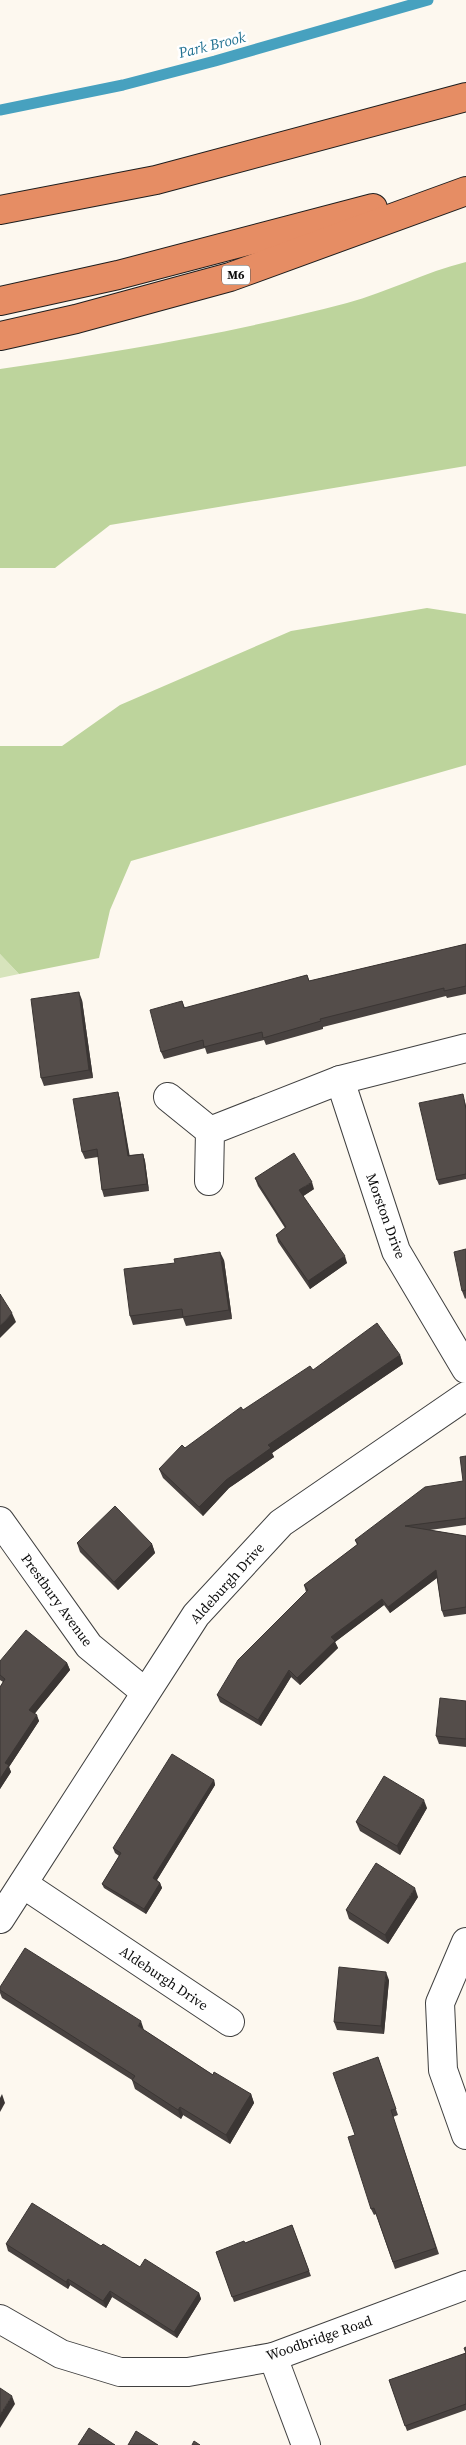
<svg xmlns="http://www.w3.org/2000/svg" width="466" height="2445" font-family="'Source Serif 4',serif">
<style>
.green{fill:#d7e4bc}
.forest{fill:#bdd49c}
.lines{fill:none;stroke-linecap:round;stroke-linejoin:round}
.stream{stroke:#47a1bf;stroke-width:11}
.minor-casing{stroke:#404040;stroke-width:30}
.highway-casing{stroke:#1e1e1e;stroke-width:30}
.minor{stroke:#fff;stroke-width:28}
.highway{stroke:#e68d64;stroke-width:28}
.wall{fill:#484240}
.shaded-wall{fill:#3b3634}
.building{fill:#544d4a;stroke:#3b3634}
.labels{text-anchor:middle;stroke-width:5;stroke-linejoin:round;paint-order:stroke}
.shield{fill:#fff;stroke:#565656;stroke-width:1}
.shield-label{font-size:12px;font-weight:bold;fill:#0d0d0d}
.street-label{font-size:14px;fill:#0d0d0d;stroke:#fff}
.water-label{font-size:15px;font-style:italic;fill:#237292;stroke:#fff}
</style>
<rect width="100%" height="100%" fill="#fdf8ef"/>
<path class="green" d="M 0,954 L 19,974 L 0,978 Z"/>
<g class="forest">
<path d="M 466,262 L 466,466 L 110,525 L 55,568 L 0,568 L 0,369 C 117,352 233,333 347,303 C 388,292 425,272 466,262 Z"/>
<path d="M 427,608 L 466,614 L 466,765 L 131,861 L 110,910 L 99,958 L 19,974 L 0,954 L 0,746 L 62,746 L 120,705 L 291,631 Z"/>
</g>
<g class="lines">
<path class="stream" d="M 0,110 L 123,85 L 215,61 L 428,0"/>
<defs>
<g id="minor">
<path d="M 340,1080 L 396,1251 L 466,1369"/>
<path d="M 168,1097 L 210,1131"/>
<path d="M 209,1181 L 210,1131 L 340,1080 L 466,1048"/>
<path d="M 0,1521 L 89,1646 L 145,1692"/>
<path d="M 23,1884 L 230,2022"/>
<path d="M 0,1919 L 196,1615 L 281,1523 L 466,1396"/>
<path d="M 466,1942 L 440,2003 L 443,2070 L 466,2135"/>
<path d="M 0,2319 L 61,2354 L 120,2372 L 188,2372 L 273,2357 L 466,2285"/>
<path d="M 273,2357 L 306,2445"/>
</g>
<g id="highway">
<path d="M 0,210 L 156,180 L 466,97"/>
<path d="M 0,301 L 118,275 L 373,208"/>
<path d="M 0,336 L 76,319 L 230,277 L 466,191"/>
</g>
</defs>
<use href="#minor" class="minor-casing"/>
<use href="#highway" class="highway-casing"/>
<use href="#minor" class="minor"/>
<use href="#highway" class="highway"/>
</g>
<g class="wall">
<path d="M 466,944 L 466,994 L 447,998 L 446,996 L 323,1027 L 323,1029 L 266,1045 L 264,1040 L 207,1054 L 205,1048 L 164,1059 L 161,1052 L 182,1001 L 185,1008 L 307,975 L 309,981 Z"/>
<path d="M 82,1000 L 93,1078 L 44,1086 L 41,1078 Z"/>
<path d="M 118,1092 L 120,1100 L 129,1155 L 143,1154 L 145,1161 L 149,1191 L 104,1197 L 102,1190 L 98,1157 L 85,1159 L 82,1152 Z"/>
<path d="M 464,1099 L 466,1106 L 466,1179 L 439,1185 L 437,1180 Z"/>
<path d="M 255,1178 L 314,1189 L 303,1196 L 347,1263 L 310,1289 L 278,1242 L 276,1235 L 285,1228 L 258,1186 Z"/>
<path d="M 466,1249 L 466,1298 L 465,1299 L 462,1291 Z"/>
<path d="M 224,1260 L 232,1319 L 186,1326 L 183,1318 L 133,1325 L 130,1316 Z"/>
<path d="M 400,1355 L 403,1364 L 272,1453 L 274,1457 L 229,1488 L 203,1516 L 163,1478 L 159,1469 L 185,1448 L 243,1410 L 313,1370 Z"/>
<path d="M 466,1456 L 466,1525 L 430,1530 L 466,1536 L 466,1614 L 444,1617 L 442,1611 L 437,1578 L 390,1613 L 384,1605 L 335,1642 L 338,1648 L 300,1685 L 291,1677 L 261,1726 L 220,1702 L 217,1695 L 306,1592 L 304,1585 L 357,1545 L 355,1540 L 463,1481 Z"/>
<path d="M 77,1543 L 152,1544 L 155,1553 L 118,1590 L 80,1552 Z"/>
<path d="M 0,1661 L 67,1663 L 70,1670 L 35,1713 L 39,1721 L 9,1767 L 11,1772 L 0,1789 L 0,1687 L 3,1682 L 0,1680 Z"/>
<path d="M 466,1701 L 466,1747 L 439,1744 L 436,1736 Z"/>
<path d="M 214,1780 L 215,1785 L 157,1880 L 160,1883 L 162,1888 L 146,1914 L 104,1888 L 102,1884 L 119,1856 L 115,1853 L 113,1848 Z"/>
<path d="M 427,1808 L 400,1855 L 360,1831 L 356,1822 Z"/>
<path d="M 418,1897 L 388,1944 L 349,1919 L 346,1910 Z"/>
<path d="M 389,1980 L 384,2034 L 337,2030 L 334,2022 Z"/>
<path d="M 0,1987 L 144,2030 L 213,2075 L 251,2094 L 254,2103 L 230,2144 L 183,2115 L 181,2119 L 135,2089 L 132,2080 L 2,1998 L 0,1993 Z"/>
<path d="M 378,2057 L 398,2115 L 393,2117 L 439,2254 L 395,2269 L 376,2214 L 374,2215 L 371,2209 L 355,2135 Z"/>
<path d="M 292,2225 L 311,2276 L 234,2302 L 216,2252 L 245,2243 Z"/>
<path d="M 6,2244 L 101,2246 L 140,2267 L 199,2293 L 201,2299 L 177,2338 L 112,2297 L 106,2308 L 70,2285 L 68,2289 L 8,2251 Z"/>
<path d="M 466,2347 L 466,2410 L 407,2431 L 389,2380 L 466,2353 Z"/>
</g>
<g class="shaded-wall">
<path d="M 79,992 L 82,1000 L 93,1078 L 89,1070 Z"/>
<path d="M 118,1092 L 120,1100 L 131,1163 L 128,1156 Z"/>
<path d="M 143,1154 L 145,1161 L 149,1191 L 147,1184 Z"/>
<path d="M 312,1182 L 314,1189 L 302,1197 L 299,1190 Z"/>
<path d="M 220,1252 L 224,1260 L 232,1319 L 229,1310 Z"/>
<path d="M 345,1256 L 347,1263 L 310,1289 L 308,1281 Z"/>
<path d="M 12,1313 L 16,1322 L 0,1338 L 0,1326 Z"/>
<path d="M 400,1355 L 403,1364 L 272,1453 L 274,1457 L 229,1488 L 203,1516 L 199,1507 L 226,1480 L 268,1445 Z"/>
<path d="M 152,1544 L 155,1553 L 118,1590 L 114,1582 Z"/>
<path d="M 436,1570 L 438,1577 L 390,1613 L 388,1607 Z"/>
<path d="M 382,1599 L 384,1605 L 335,1642 L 338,1648 L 300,1685 L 297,1678 L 331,1637 Z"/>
<path d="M 67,1663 L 70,1670 L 32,1717 L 29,1710 Z"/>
<path d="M 289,1670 L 291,1677 L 261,1726 L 258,1720 Z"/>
<path d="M 37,1715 L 39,1721 L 9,1767 L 11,1772 L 0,1789 L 0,1779 L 5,1763 Z"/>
<path d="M 214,1780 L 215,1785 L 155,1883 L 153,1878 Z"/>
<path d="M 424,1800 L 427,1808 L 400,1855 L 397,1846 Z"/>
<path d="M 160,1883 L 162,1888 L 146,1914 L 144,1909 Z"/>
<path d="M 415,1888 L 418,1897 L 388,1944 L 385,1935 Z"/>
<path d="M 386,1972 L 389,1980 L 384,2034 L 381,2026 Z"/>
<path d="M 141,2021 L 144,2030 L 138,2026 Z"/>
<path d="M 2,2094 L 5,2103 L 0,2112 L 0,2098 Z"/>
<path d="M 251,2094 L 254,2103 L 230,2144 L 226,2135 Z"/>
<path d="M 180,2107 L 183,2115 L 181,2119 L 178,2110 Z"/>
<path d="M 68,2279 L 70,2285 L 68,2289 L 66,2282 Z"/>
<path d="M 110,2291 L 112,2297 L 106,2308 L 103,2301 Z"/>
<path d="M 199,2293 L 201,2299 L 177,2338 L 174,2332 Z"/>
<path d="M 12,2396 L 15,2404 L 0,2428 L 0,2415 Z"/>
</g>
<g class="building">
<path d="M 466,944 L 466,986 L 444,991 L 444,988 L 320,1019 L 321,1021 L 263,1038 L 262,1032 L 204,1047 L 203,1040 L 161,1052 L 150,1010 L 182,1001 L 184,1008 L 307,975 L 309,981 Z"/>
<path d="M 79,992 L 89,1070 L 41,1078 L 31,999 Z"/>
<path d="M 118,1092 L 128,1156 L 143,1154 L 147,1184 L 102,1190 L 97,1149 L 82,1152 L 73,1099 Z"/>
<path d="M 463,1094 L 466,1109 L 466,1174 L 437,1180 L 419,1103 Z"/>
<path d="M 294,1153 L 312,1182 L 299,1190 L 345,1256 L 308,1281 L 276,1235 L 286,1227 L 255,1178 Z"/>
<path d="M 466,1249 L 466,1290 L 462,1291 L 454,1252 Z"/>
<path d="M 220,1252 L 229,1310 L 183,1317 L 182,1309 L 130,1316 L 124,1269 L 175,1263 L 174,1259 Z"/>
<path d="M 0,1294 L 12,1313 L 0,1326 Z"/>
<path d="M 377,1323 L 400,1355 L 268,1445 L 271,1448 L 226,1480 L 199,1507 L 159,1469 L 182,1445 L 185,1448 L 241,1407 L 243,1410 L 310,1366 L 313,1370 Z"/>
<path d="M 466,1456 L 466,1518 L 405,1526 L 466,1536 L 466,1607 L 442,1611 L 436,1570 L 388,1607 L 382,1599 L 331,1637 L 335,1641 L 297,1678 L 289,1670 L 258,1720 L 217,1695 L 238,1660 L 308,1590 L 304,1585 L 358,1544 L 355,1540 L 425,1487 L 463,1481 L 460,1457 Z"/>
<path d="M 115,1506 L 152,1544 L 114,1582 L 77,1543 Z"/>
<path d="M 26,1630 L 67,1663 L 29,1710 L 37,1715 L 5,1763 L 9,1765 L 0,1779 L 0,1687 L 5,1679 L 0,1675 L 0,1661 Z"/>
<path d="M 440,1698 L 466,1701 L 466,1739 L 436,1736 Z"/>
<path d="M 172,1754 L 214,1780 L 153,1878 L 160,1883 L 144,1909 L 102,1884 L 121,1853 L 113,1848 Z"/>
<path d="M 384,1776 L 424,1800 L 397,1846 L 356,1822 Z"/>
<path d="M 376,1863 L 415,1888 L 385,1935 L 346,1910 Z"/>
<path d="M 25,1948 L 141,2021 L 138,2026 L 213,2075 L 214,2072 L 251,2094 L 226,2135 L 180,2107 L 178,2110 L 132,2080 L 135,2076 L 0,1990 L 0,1987 Z"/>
<path d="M 339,1967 L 386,1972 L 381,2026 L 334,2022 Z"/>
<path d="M 378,2057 L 396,2109 L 391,2110 L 436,2248 L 393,2262 L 374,2208 L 371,2209 L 348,2137 L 355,2135 L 333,2073 Z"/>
<path d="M 32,2203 L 101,2246 L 103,2244 L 140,2267 L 145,2259 L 199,2293 L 174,2332 L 110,2291 L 103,2301 L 68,2279 L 66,2282 L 6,2244 Z"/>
<path d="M 292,2225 L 309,2271 L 232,2297 L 216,2252 L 244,2241 L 245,2243 Z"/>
<path d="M 466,2347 L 466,2404 L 405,2426 L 389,2380 L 466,2353 L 464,2348 Z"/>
<path d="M 0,2388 L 12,2396 L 0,2415 Z"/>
<path d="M 89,2428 L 115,2445 L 78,2445 Z"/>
<path d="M 136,2431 L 158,2445 L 128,2445 Z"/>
<path d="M 194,2441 L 200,2445 L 192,2445 Z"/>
</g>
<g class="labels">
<rect class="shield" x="222" y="265.5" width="28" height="19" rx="4"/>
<g class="shield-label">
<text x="236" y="279">M6</text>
</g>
<g class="street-label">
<text transform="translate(386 1216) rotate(70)" y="5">Morston Drive</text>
<text transform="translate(227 1583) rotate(-48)" y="5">Aldeburgh Drive</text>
<text transform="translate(57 1600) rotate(54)" y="5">Prestbury Avenue</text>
<text transform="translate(164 1978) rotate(34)" y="5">Aldeburgh Drive</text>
<text transform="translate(319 2338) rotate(-19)" y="5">Woodbridge Road</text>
</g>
<g class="water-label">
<text transform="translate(212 45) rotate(-14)" y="5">Park Brook</text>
</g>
</g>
</svg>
